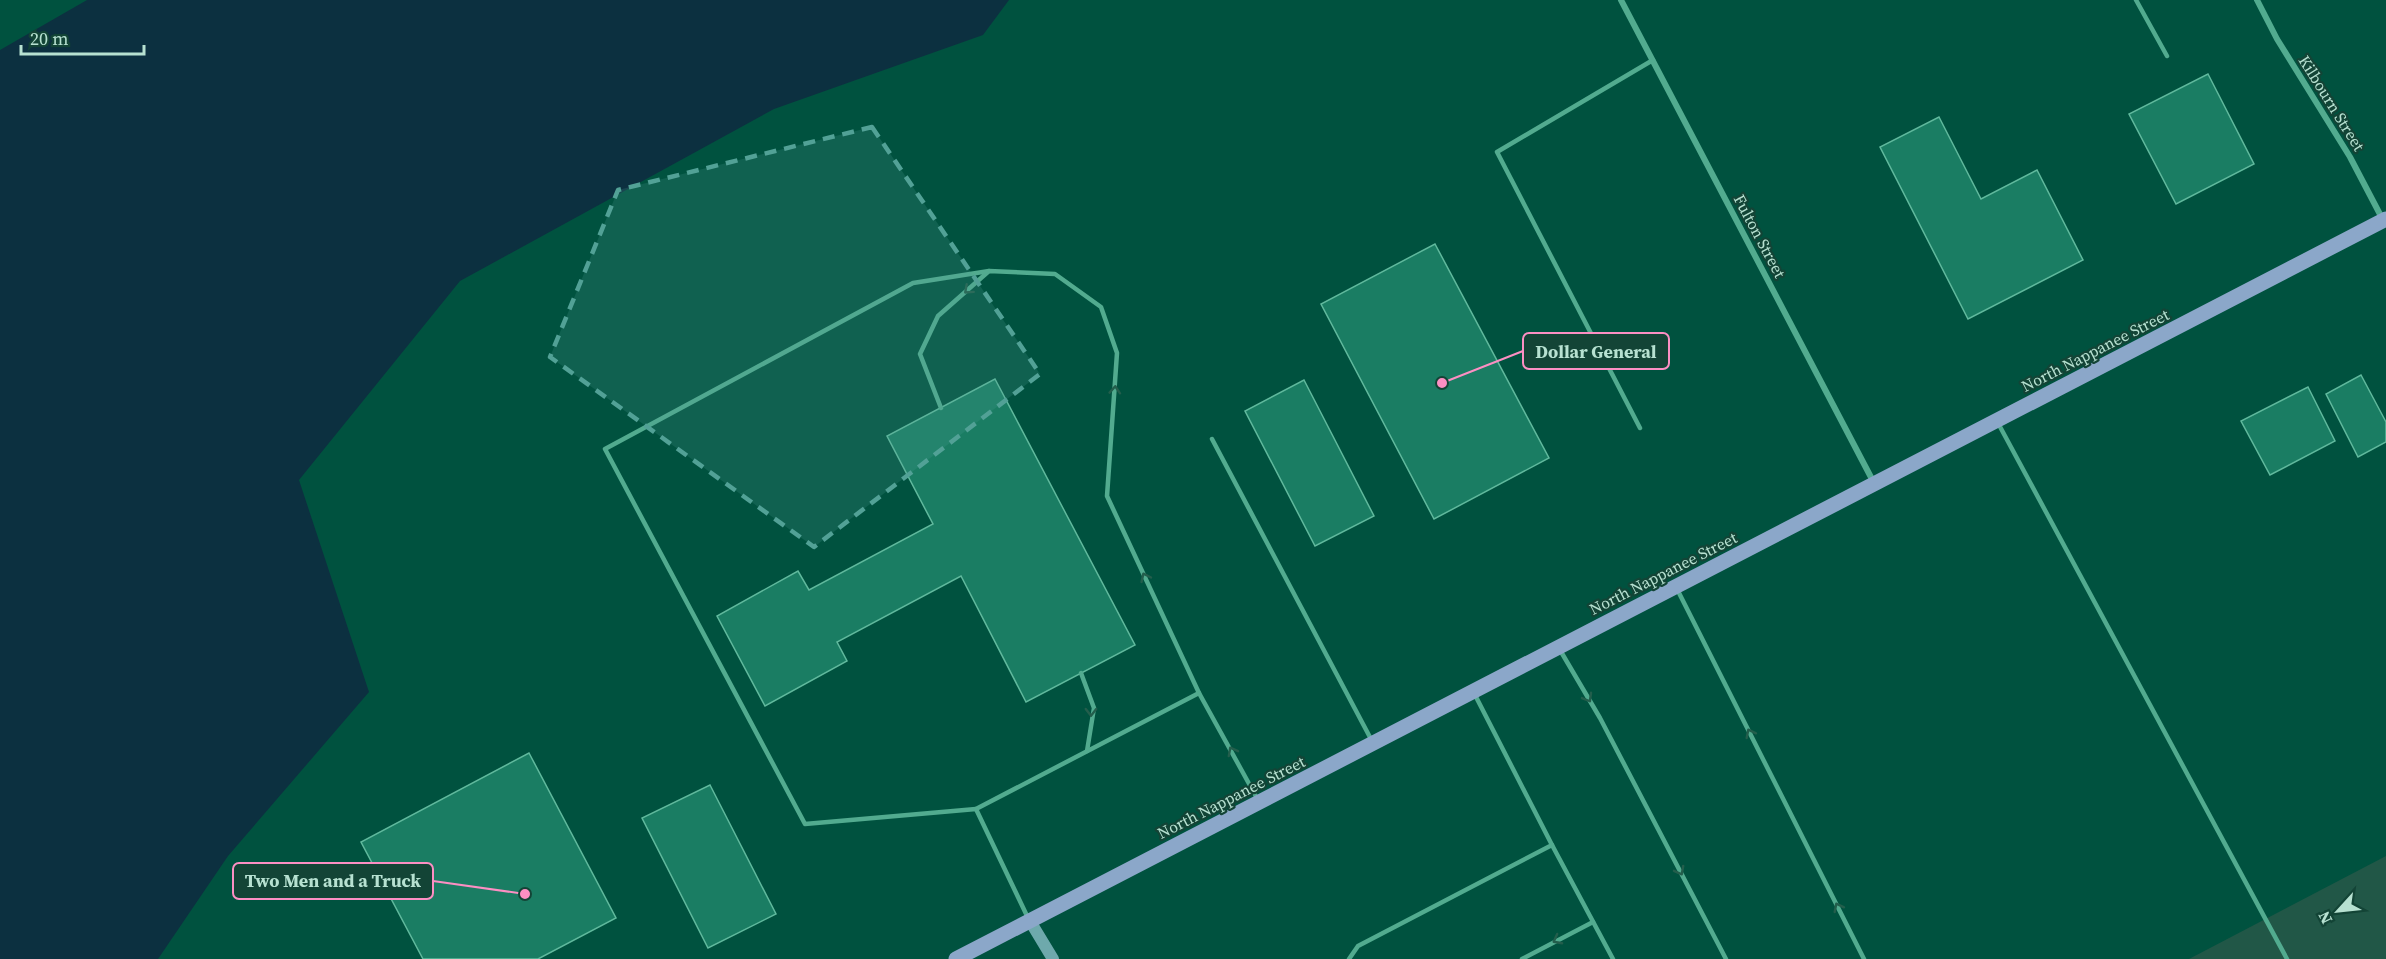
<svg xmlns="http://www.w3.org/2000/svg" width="2386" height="959" font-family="'Source Serif 4',serif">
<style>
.built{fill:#215747}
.water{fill:#0c3040}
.building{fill:#1a7d63;stroke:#60b99d;stroke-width:1.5}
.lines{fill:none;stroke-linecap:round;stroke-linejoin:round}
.service{stroke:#52ab8f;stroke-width:4.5}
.minor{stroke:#52ab8f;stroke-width:6}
.secondary{stroke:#6ea9ac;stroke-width:12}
.primary{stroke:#8ba7c9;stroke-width:15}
.oneway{stroke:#235e4c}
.marked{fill:#52a196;fill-opacity:0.2;stroke:#52a196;stroke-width:4.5;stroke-dasharray:12 8;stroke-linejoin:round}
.labels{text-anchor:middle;stroke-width:4.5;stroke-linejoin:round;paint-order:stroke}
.street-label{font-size:16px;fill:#b7e1d1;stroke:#134436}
.leader{fill:none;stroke:#fc8fc3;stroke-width:2}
.callout-dot{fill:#fc8fc3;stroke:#134436;stroke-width:2}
.callout{fill:#134436;stroke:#fc8fc3;stroke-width:2}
.callout-label{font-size:18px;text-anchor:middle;font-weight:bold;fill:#b7e1d1}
</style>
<rect width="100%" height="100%" fill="#00523f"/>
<path class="built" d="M 2386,856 L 2386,959 L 2189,959 Z"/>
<path class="water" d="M 87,0 L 1009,0 L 983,35 L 774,109 L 460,281 L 299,480 L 369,692 L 228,856 L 158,959 L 0,959 L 0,50 Z"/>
<g class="building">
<path d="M 2208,74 L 2254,164 L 2176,204 L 2129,114 Z"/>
<path d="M 1939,117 L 1981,199 L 2037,170 L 2083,260 L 1968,319 L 1880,147 Z"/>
<path d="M 1435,244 L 1549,458 L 1434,519 L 1321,304 Z"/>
<path d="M 2361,375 L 2386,422 L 2386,442 L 2358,457 L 2326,394 Z"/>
<path d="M 995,379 L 1135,645 L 1026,702 L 961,576 L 837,642 L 847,661 L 765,706 L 717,616 L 798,571 L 809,590 L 933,524 L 887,436 Z"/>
<path d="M 1304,380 L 1374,516 L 1315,546 L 1245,411 Z"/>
<path d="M 2308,387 L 2335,441 L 2270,475 L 2241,421 Z"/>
<path d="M 529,753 L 616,918 L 538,959 L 423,959 L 361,842 Z"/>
<path d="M 710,785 L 776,914 L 708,948 L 642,818 Z"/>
</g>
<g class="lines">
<g class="service">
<path d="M 2136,0 L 2167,56"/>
<path d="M 941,408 L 920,354 L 938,316 L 989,271 L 1055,274 L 1101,307 L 1117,353 L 1107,496 L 1199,693 L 1258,800"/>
<path d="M 1998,423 L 2287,959"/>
<path d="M 1640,428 L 1497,152 L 1653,60"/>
<path d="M 1212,439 L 1372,741"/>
<path d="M 1677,589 L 1864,959"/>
<path d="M 1560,650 L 1600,718 L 1726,959"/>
<path d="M 1081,673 L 1094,708 L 1087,751"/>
<path d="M 976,809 L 805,824 L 605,449 L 913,283 L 989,271"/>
<path d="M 1552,845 L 1613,959"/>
<path d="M 1028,918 L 976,809 L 1199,693"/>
<path d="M 1349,959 L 1358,946 L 1552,845 L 1474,693"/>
<path d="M 1522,959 L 1593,922"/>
</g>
<g class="minor">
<path d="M 1621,0 L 1874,483"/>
<path d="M 2257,0 L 2277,39 L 2350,157 L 2383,220"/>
</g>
<path class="secondary" d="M 1030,921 L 1053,959"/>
<path class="primary" d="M 956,959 L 2386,219"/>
</g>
<defs><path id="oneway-chevron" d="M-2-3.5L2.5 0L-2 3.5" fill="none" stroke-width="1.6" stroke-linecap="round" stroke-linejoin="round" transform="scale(1.5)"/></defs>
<g class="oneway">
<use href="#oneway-chevron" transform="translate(968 290) rotate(138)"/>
<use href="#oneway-chevron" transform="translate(1115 390) rotate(-86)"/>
<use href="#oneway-chevron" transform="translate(1145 577) rotate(-115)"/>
<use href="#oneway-chevron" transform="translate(1588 698) rotate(60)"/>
<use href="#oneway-chevron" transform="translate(1091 712) rotate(90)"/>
<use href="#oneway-chevron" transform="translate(1750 733) rotate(-117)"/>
<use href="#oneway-chevron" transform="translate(1232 751) rotate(-118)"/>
<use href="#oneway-chevron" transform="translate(1680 871) rotate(62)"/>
<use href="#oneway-chevron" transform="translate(1838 907) rotate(-117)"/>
<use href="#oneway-chevron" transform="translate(1557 940) rotate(152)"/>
</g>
<path class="marked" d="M 872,127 L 1040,374 L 814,547 L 550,357 L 618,190 Z"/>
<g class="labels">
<g class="street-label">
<text transform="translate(2332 103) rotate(58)" y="6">Kilbourn Street</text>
<text transform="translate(1760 236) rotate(62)" y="6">Fulton Street</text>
<text transform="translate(2095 350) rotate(-27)" y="6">North Nappanee Street</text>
<text transform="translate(1663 573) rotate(-27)" y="6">North Nappanee Street</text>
<text transform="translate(1231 797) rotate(-27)" y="6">North Nappanee Street</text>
</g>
</g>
<path class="leader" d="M1442 383L1523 351M525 894L433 881"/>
<g class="callout-dot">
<circle cx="1442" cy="383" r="6"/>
<circle cx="525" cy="894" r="6"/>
</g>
<g class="callout">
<rect x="1523" y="333" width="146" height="36" rx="6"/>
<rect x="233" y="863" width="200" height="36" rx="6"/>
</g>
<g class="callout-label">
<text x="1596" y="358">Dollar General</text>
<text x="333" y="887">Two Men and a Truck</text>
</g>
<g transform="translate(2338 911) rotate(243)" stroke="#134436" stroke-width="4.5" paint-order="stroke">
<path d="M0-4.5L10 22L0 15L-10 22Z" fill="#b7e1d1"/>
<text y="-9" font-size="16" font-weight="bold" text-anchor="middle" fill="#b7e1d1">N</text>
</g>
<path d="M21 45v9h123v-9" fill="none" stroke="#b7e1d1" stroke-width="3"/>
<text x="30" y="45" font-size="18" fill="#b7e1d1" stroke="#134436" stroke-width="4.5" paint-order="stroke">20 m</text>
</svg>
